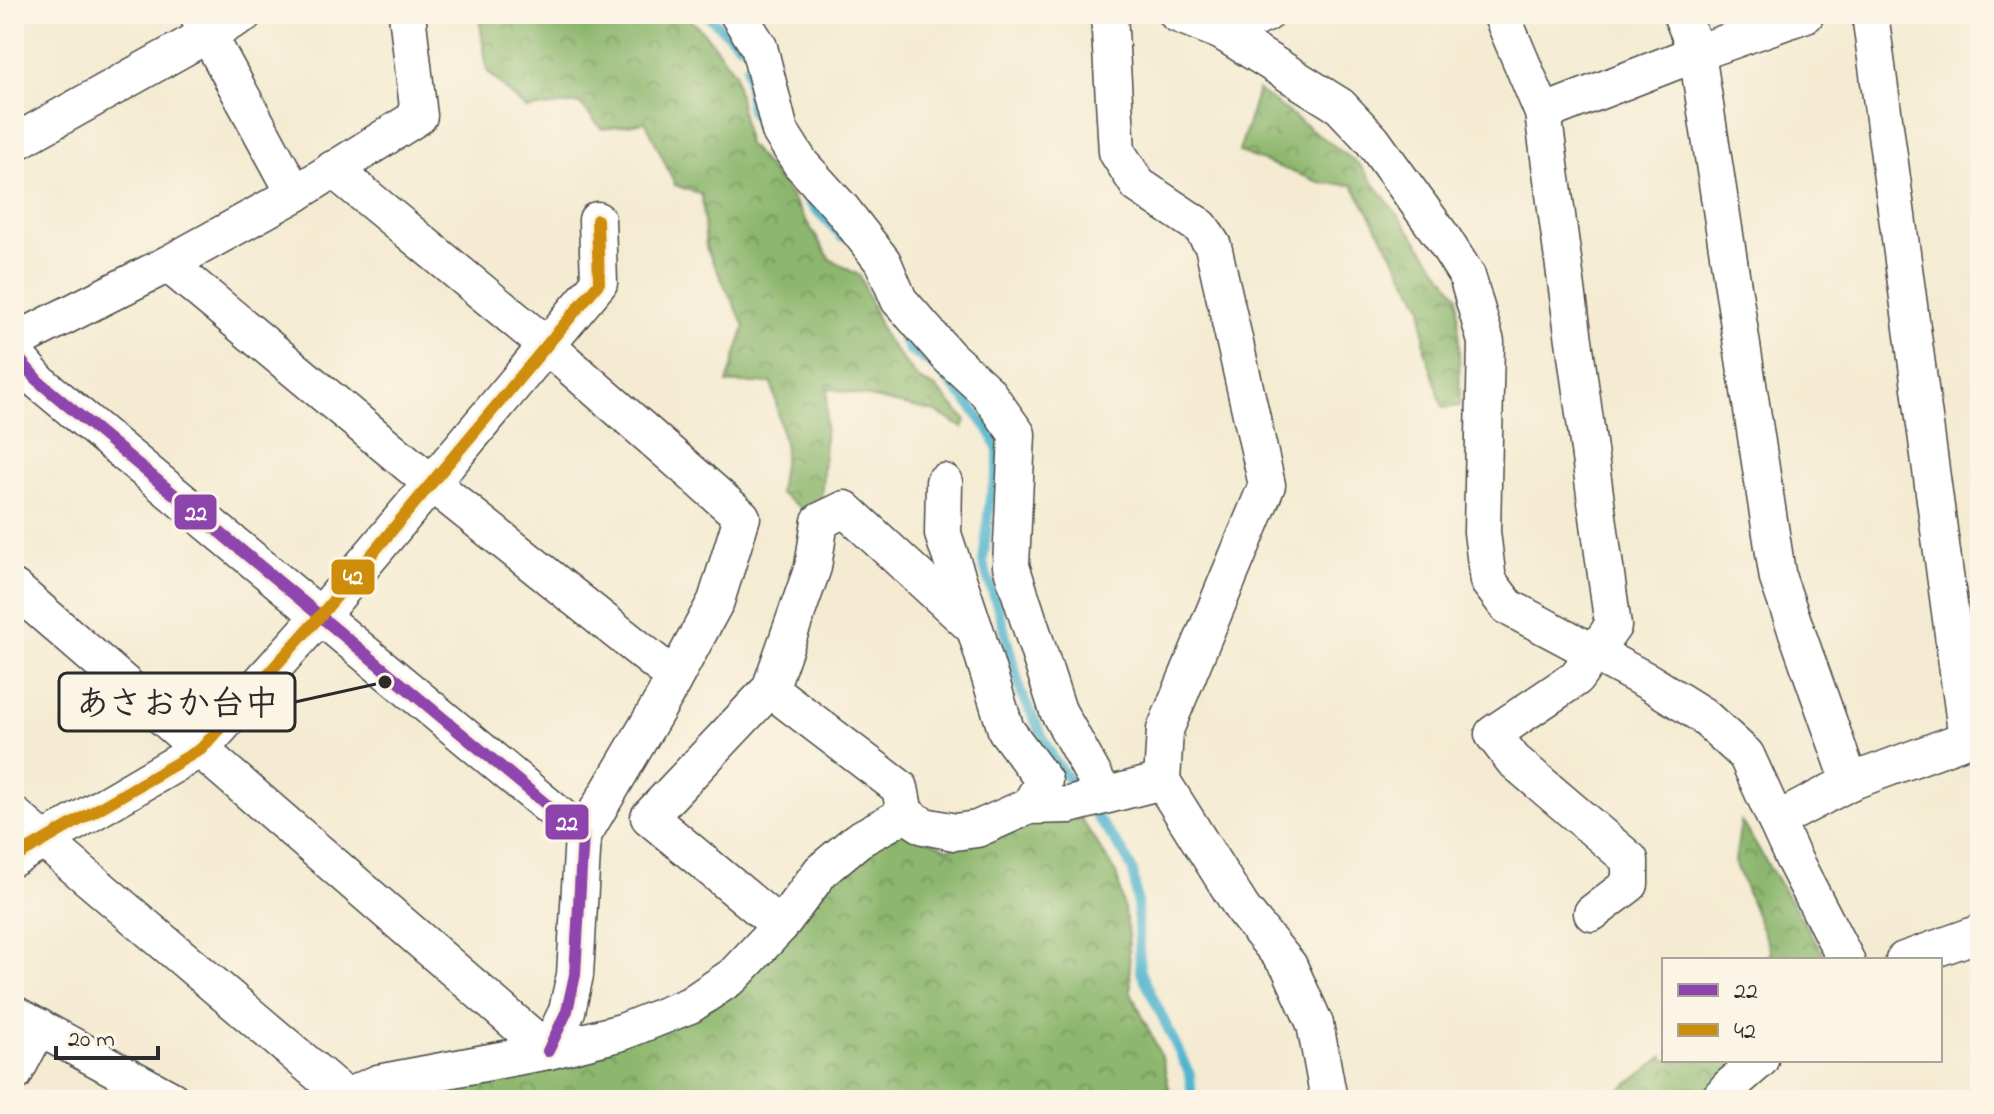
<svg xmlns="http://www.w3.org/2000/svg" width="1994" height="1114" font-family="'Indie Flower','Klee One',sans-serif">
<style>
.forest{fill:url(#forest-crowns);stroke:#5c714c;stroke-width:2}
.lines{fill:none;stroke-linecap:round;stroke-linejoin:round}
.stream{stroke:#51b5cf;stroke-width:10}
.minor-casing{stroke:#494844;stroke-width:39}
.minor{stroke:#fff;stroke-width:36}
.bus-1-casing{stroke:#fcf5e5;stroke-width:18}
.bus-2-casing{stroke:#fcf5e5;stroke-width:18}
.bus-1{stroke:#8e44ad;stroke-width:12}
.bus-2{stroke:#ce8d09;stroke-width:12}
.leader{fill:none;stroke:#2b2b2b;stroke-width:3}
.callout-dot{fill:#2b2b2b;stroke:#fcf5e5;stroke-width:3}
.callout{fill:#fcf5e5;stroke:#2b2b2b;stroke-width:3}
.callout-label{font-size:34px;text-anchor:middle;font-weight:bold;fill:#2b2b2b}
.line-badge{stroke:#fcf5e5;stroke-width:3}
.badge-label{font-size:22px;text-anchor:middle;font-weight:bold;fill:#fff}
</style>
<defs>
<pattern id="forest-crowns" width="20" height="18" patternUnits="userSpaceOnUse" patternTransform="scale(2)"><rect width="20" height="18" fill="#8db76e"/><path d="M2 6a3 3 0 1 1 6 0M12 15a3 3 0 1 1 6 0" fill="none" stroke="#73955b"/></pattern>
</defs>
<rect width="100%" height="100%" fill="#fcf5e5"/>
<filter id="ink" filterUnits="userSpaceOnUse"><feTurbulence type="fractalNoise" baseFrequency=".0125" numOctaves="2"/><feDisplacementMap in="SourceGraphic" scale="16" xChannelSelector="R" yChannelSelector="G"/><feConvolveMatrix kernelMatrix="1 2 1 2 8 2 1 2 1" color-interpolation-filters="sRGB"/></filter>
<filter id="wash" filterUnits="userSpaceOnUse"><feTurbulence type="fractalNoise" baseFrequency=".006" numOctaves="4" result="noise"/><feDisplacementMap in="SourceGraphic" scale="32" xChannelSelector="R" yChannelSelector="G"/><feGaussianBlur stdDeviation="1.8" result="paint"/><feColorMatrix in="noise" values="0 0 0 0 0 0 0 0 0 0 0 0 0 0 0 0 0 1.4 0 .05"/><feComposite in="paint" operator="in"/></filter>
<g filter="url(#wash)">
<rect width="100%" height="100%" fill="#f4ebd2"/>
<g class="forest">
<path d="M 482,14 L 685,14 L 707,36 L 735,73 L 747,143 L 787,190 L 830,259 L 860,276 L 885,338 L 919,380 L 936,388 L 966,420 L 963,428 L 936,412 L 828,388 L 820,521 L 779,493 L 785,449 L 772,383 L 727,383 L 745,326 L 706,248 L 702,195 L 675,185 L 646,122 L 602,129 L 579,103 L 526,109 L 487,71 L 480,23 Z"/>
<path d="M 1258,90 L 1360,165 L 1458,295 L 1460,406 L 1443,408 L 1425,350 L 1422,306 L 1353,185 L 1322,183 L 1239,152 Z"/>
<path d="M 1080,817 L 1117,875 L 1128,929 L 1131,992 L 1162,1058 L 1172,1100 L 372,1100 L 698,1011 L 836,864 L 904,829 L 948,849 L 1017,823 Z"/>
<path d="M 1741,821 L 1827,960 L 1765,960 L 1771,952 L 1735,862 Z"/>
<path d="M 1664,1056 L 1664,1060 L 1745,1060 L 1705,1100 L 1607,1100 Z"/>
</g>
<g class="lines">
<g class="stream">
<path d="M 706,14 L 740,45"/>
<path d="M 747,67 L 751,110 L 767,139"/>
<path d="M 793,179 L 809,202 L 842,237"/>
<path d="M 886,306 L 909,350 L 932,364 L 966,400 L 991,433 L 998,450 L 998,468 L 990,498 L 983,563 L 1002,621 L 1021,692 L 1054,760 L 1123,852 L 1133,871 L 1137,900 L 1140,970 L 1190,1075 L 1192,1100"/>
</g>
</g>
</g>
<g filter="url(#ink)">
<g class="lines">
<defs>
<g id="minor">
<path d="M 197,14 L 295,194"/>
<path d="M 738,14 L 759,47 L 780,131 L 801,164 L 841,208 L 883,262 L 899,300 L 949,357 L 987,392 L 1017,434 L 1011,566 L 1058,711 L 1104,794"/>
<path d="M 1109,14 L 1117,152 L 1138,185 L 1201,227 L 1213,246 L 1267,485 L 1165,730 L 1162,781 L 1243,910 L 1289,966 L 1315,1024 L 1329,1100"/>
<path d="M 1177,14 L 1222,32 L 1340,106 L 1372,140 L 1443,238 L 1467,276 L 1486,342 L 1482,532 L 1488,581 L 1508,607 L 1649,682 L 1702,715 L 1746,755 L 1793,858 L 1846,960"/>
<path d="M 1501,14 L 1543,113 L 1613,626 L 1576,678 L 1493,734 L 1513,760 L 1630,860 L 1630,884 L 1592,913"/>
<path d="M 1681,14 L 1697,53 L 1778,579 L 1850,782"/>
<path d="M 1870,14 L 1967,739"/>
<path d="M 1222,32 L 1266,14"/>
<path d="M 1543,113 L 1697,53 L 1806,14"/>
<path d="M 14,143 L 244,14"/>
<path d="M 333,169 L 546,345 L 742,517 L 716,601 L 662,701 L 583,835"/>
<path d="M 168,264 L 431,483 L 674,677"/>
<path d="M 14,342 L 168,264 L 295,194 L 419,116 L 407,14"/>
<path d="M 14,353 L 38,381 L 583,835 L 575,975 L 567,1011 L 548,1051"/>
<path d="M 944,482 L 943,534 L 973,624"/>
<path d="M 14,588 L 548,1051"/>
<path d="M 770,689 L 900,788 L 905,814"/>
<path d="M 14,815 L 346,1097"/>
<path d="M 1776,821 L 1850,782 L 1980,734"/>
<path d="M 14,858 L 201,749 L 321,615 L 599,283 L 597,220"/>
<path d="M 780,926 L 649,817 L 770,689 L 813,567 L 820,521 L 845,509 L 975,629 L 1006,730 L 1044,781 L 1029,806"/>
<path d="M 1904,960 L 1980,933"/>
<path d="M 14,1014 L 172,1100"/>
<path d="M 14,1074 L 39,1027"/>
<path d="M 344,1100 L 346,1097 L 378,1083 L 548,1051 L 622,1032 L 690,1005 L 733,976 L 780,926 L 821,871 L 858,840 L 905,814 L 924,826 L 955,832 L 977,829 L 1029,806 L 1069,805 L 1162,781"/>
<path d="M 1718,1100 L 1729,1087 L 1760,1060"/>
</g>
</defs>
<use href="#minor" class="minor-casing"/>
<use href="#minor" class="minor"/>
<defs>
<path id="bus-1" d="M 14,353 L 38,381 L 583,835 L 575,975 L 567,1011 L 548,1051"/>
<path id="bus-2" d="M 14,858 L 201,749 L 321,615 L 599,283 L 597,220"/>
</defs>
<use href="#bus-1" class="bus-1-casing"/>
<use href="#bus-2" class="bus-2-casing"/>
<use href="#bus-1" class="bus-1"/>
<use href="#bus-2" class="bus-2"/>
</g>
</g>
<path class="leader" d="M385 682L295 702"/>
<circle class="callout-dot" cx="385" cy="682" r="8"/>
<rect class="callout" x="59" y="673" width="236" height="58" rx="8"/>
<g class="callout-label">
<text x="177" y="714">あさおか台中</text>
</g>
<g class="line-badge">
<rect x="173" y="493" width="45" height="38" rx="8" fill="#8e44ad"/>
<rect x="330" y="558" width="46" height="38" rx="8" fill="#ce8d09"/>
<rect x="544" y="803" width="46" height="38" rx="8" fill="#8e44ad"/>
</g>
<g class="badge-label">
<text x="196" y="520">22</text>
<text x="353" y="584">42</text>
<text x="567" y="830">22</text>
</g>
<rect width="1994" height="1114" fill="none" stroke="#fcf5e5" stroke-width="48"/>
<rect x="1662" y="958" width="280" height="104" fill="#fcf5e5" stroke="#a8a49b" stroke-width="2"/>
<rect x="1678" y="984" width="40" height="12" fill="#8e44ad" stroke="#a8a49b" stroke-width="2"/>
<text x="1734" y="998" font-size="24" fill="#2b2b2b">22</text>
<rect x="1678" y="1024" width="40" height="12" fill="#ce8d09" stroke="#a8a49b" stroke-width="2"/>
<text x="1734" y="1038" font-size="24" fill="#2b2b2b">42</text>
<path d="M56 1046v12h102v-12" fill="none" stroke="#2b2b2b" stroke-width="4"/>
<text x="68" y="1046" font-size="24" fill="#2b2b2b" stroke="#fcf5e5" stroke-width="6" paint-order="stroke">20 m</text>
</svg>
